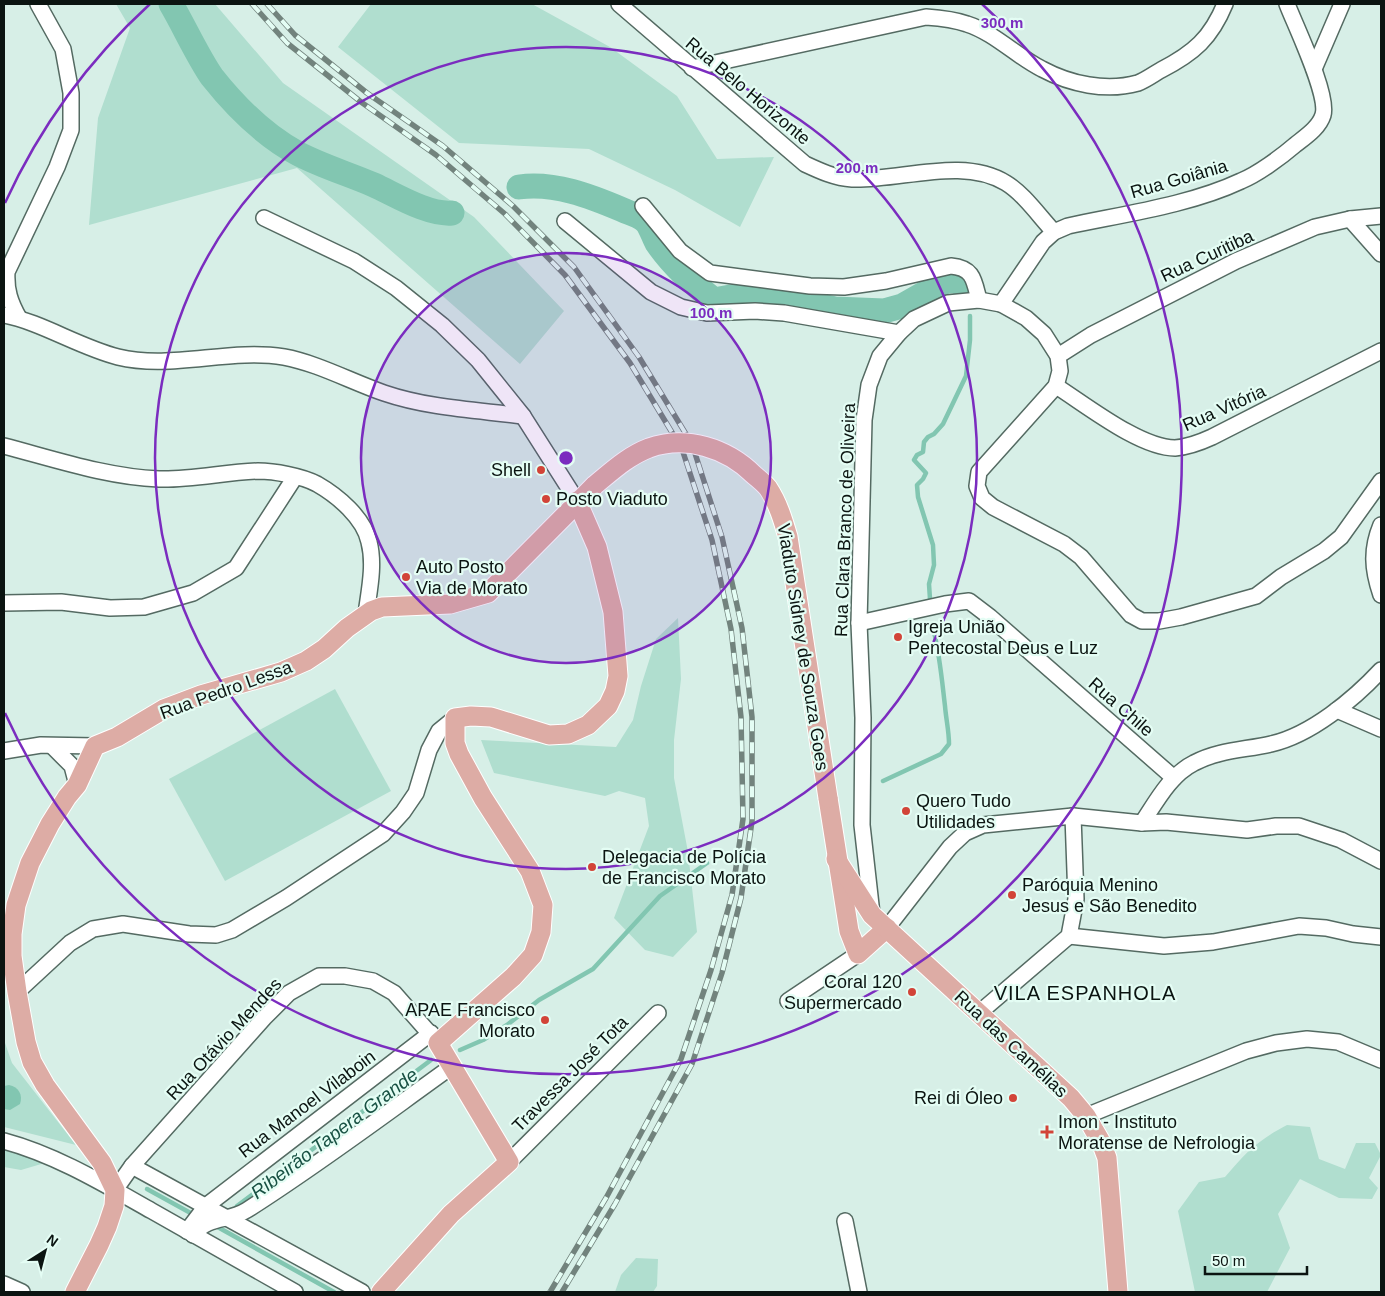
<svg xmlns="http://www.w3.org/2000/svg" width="1385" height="1296" font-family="Helvetica,sans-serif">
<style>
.green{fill:#b0decf}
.water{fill:#82c6b1}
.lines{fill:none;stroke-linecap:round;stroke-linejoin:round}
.stream{stroke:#82c6b1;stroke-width:4.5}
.river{stroke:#82c6b1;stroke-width:25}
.minor-casing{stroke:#546a62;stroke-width:18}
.major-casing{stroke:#fff;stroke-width:21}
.minor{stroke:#fff;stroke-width:15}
.major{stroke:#ddaca5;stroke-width:19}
.rail-casing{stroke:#72837d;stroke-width:5.5}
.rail{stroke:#e4fdf4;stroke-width:4;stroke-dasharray:11;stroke-linecap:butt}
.major-bridge-casing{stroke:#fff;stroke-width:21;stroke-linecap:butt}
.major-bridge{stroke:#ddaca5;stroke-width:19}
.ring{fill:none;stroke:#7b2cbf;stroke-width:2.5}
.poi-dot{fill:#d24438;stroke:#e4fdf4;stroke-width:2}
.labels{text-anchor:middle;stroke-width:4.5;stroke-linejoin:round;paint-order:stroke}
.street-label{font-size:18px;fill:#0b1411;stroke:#e4fdf4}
.poi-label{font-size:18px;fill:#0b1411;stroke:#e4fdf4;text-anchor:start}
.water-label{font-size:19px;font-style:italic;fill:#185143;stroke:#e4fdf4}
.quarter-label{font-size:20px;letter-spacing:1px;fill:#0b1411;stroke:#e4fdf4}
.centre{fill:#7b2cbf;stroke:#e4fdf4;stroke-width:2.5}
.ring-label{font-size:15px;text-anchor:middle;font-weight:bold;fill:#7b2cbf;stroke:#e4fdf4;stroke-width:4.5;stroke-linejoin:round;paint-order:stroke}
</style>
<rect width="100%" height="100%" fill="#d7efe7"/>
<g class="green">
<path d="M 116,4 L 215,4 L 283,83 L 474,217 L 564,311 L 520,364 L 297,168 L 89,225 L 98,118 L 130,28 Z"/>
<path d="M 371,4 L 532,4 L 610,47 L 677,96 L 717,159 L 774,157 L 740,227 L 675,190 L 589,149 L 459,143 L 338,47 Z"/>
<path d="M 678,618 L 681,679 L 674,740 L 674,778 L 688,852 L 697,932 L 673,957 L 645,950 L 614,918 L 649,826 L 645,798 L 619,791 L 605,796 L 494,773 L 481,740 L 616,747 L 633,720 L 641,686 L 656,639 Z"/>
<path d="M 335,689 L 391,791 L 225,881 L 169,779 Z"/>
<path d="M 4,1040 L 12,1063 L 76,1145 L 4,1127 Z"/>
<path d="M 1287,1125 L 1310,1127 L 1319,1159 L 1345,1169 L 1356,1143 L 1375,1143 L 1381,1155 L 1369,1178 L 1378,1188 L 1372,1199 L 1339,1198 L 1300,1179 L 1278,1214 L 1290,1248 L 1267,1292 L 1195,1292 L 1178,1211 L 1199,1182 L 1225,1177 C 1246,1152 1258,1140 1287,1125 Z"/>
<path d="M 4,1148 L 48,1162 L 21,1170 L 4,1167 Z"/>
<path d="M 636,1258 L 658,1259 L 657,1286 L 653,1292 L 615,1292 L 621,1275 Z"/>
</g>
<path class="water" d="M 9,1085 C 19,1087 23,1095 20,1104 L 10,1110 L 4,1109 L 4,1086 Z"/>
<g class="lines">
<g class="stream">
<path d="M 930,599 L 929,584 L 934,565 L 933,545 L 918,497 L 917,485 L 923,479 L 926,473 L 914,460 L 917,455 L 923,452 L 924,442 L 928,437 L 934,434 L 943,424 L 966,376 L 970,340 L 970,316"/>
<path d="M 883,781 L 941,754 L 949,744 C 949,731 946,719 945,706 C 942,681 940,657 934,632"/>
<path d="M 460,1050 L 483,1040 L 507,1025 L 539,1000 L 593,969 L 660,896 L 707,863"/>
<path d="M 147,1189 L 196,1216"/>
<path d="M 237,1206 L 431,1060"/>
<path d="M 214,1225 L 334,1292"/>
</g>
<g class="river">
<path d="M 171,4 C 184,26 198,57 212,77 C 235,106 264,135 297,153 C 321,166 349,174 374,185 C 396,195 428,215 452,213"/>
<path d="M 519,187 C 554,182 590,196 623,210 C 629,213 638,215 644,220 C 650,224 653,236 657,243 C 672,265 693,284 714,300 L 736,296 L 751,291 L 774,294 L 834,309 L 884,311 L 902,306 L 946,281 L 956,281 L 963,285 L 967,290"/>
</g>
<defs>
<g id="minor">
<path d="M 619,4 L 805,164 C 820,171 835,178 852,179 C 900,181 963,156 1006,183 C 1024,194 1039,216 1054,232"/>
<path d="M 692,68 L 926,17 C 940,18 953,19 967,24 C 995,33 1016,56 1042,69 C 1070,84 1106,92 1138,83 C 1146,80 1154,74 1161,70 C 1194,53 1211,38 1225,4"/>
<path d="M 1314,69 L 1342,4"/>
<path d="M 643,206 L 680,251 L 710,273 L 810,286 L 844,287 L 886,281 L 951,266 C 974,268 974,281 979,300"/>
<path d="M 264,218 L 354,261 L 396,288 L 442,325 L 478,360 L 523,416 L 577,501"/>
<path d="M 1350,219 L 1381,254"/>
<path d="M 565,221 L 651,292 L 681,307 L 707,313 L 755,311 L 784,313 L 899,333"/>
<path d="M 1001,304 L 1043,242 L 1054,232 L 1068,226 C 1124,214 1190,205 1241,181 C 1258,174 1281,157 1295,145 C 1305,137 1319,128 1323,115 C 1329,95 1295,25 1287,4"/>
<path d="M 4,315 C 41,322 79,347 118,357 C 172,370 229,348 284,357 C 317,363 352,382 384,393 C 428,408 476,410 523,416"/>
<path d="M 19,318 C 10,302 6,290 7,272 L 57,167 L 71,130 L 71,93 L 63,49 L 38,4"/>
<path d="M 1058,356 L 1091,335 L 1236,261 L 1315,227 L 1350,219 L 1381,216"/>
<path d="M 1056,386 C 1086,405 1140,448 1175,448 C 1188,447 1199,443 1212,437 L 1381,351"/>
<path d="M 4,446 C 54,459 107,477 159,479 C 192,480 225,472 258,471 C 274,471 302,476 317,484 C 338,496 364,518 369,542 C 375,565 369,591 366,614"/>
<path d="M 1381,525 C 1371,549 1372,569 1381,595"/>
<path d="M 4,603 L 61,602 L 110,608 L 144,607 L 193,593 L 236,568 L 295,477"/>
<path d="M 859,623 L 945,604 L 969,601 L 990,617 L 1174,778"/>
<path d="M 1337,710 L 1381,729"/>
<path d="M 52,746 L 72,766 L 77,785"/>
<path d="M 4,751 L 41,745 L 95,746"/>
<path d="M 1142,823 C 1156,802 1170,775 1194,763 C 1218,750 1245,750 1271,744 C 1311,735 1354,699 1381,670"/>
<path d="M 872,914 L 862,825 L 863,718 L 859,623 L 864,420 L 869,385 L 880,356 L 899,333 L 914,319 L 948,303 L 979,300 L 1001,304 L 1026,318 L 1044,334 L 1058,356 L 1060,371 L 1056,386 L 979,472 L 977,486 L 982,498 L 993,507 L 1064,544 L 1081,557 L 1131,615 L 1142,621 L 1159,621 L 1181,617 L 1256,596 L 1281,577 L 1324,551 L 1341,537 L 1381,481"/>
<path d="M 887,928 L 950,847 L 965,833 L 983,825 L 1073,816 L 1142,823 L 1166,822 L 1247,830 L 1276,826 L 1299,826 L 1341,840 L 1381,861"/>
<path d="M 1069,936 L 1164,946 L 1213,942 L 1299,926 L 1326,928 L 1353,934 L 1381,937"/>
<path d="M 17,992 L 70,943 L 93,929 L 123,924 L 189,934 L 216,935 L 232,930 L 286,898 L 383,834 L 403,812 L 416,793 L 429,750 L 439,731 L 455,718"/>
<path d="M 788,1001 L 858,954"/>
<path d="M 979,1013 L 1069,936 L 1076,899 L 1073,816"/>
<path d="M 1086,1116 L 1246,1051 L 1276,1043 L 1307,1039 L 1338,1042 L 1381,1060"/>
<path d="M 4,1141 C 56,1155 104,1184 152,1211 C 199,1238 247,1265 295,1292"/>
<path d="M 509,1162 L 658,1013"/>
<path d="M 132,1166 L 362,1292"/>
<path d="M 115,1190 L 132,1166 L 264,1018 L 289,993 L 319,976 L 345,976 L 373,981 L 394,993 L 438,1043"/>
<path d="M 845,1221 L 859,1292"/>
<path d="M 187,1231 L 206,1206 L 431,1033"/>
<path d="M 193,1235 C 209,1215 228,1222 247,1210 C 318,1165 384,1115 451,1067"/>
<path d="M 4,1284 L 22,1292"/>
</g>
<g id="major">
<path d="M 828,798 L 849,931 L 858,954 L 887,928"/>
<path d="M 836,859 L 872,915 L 1071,1098 L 1086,1116 L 1101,1142 L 1107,1158 L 1118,1292"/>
<path d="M 75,1292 L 99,1245 L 107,1227 L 114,1206 L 115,1190 L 102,1163 L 45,1085 L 32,1062 L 26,1042 L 17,992 L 12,956 L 12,934 L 16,905 L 30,863 L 50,824 L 67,797 L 77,785 L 95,746 L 117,737 L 164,709 L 201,695 L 281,672 L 306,661 L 324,649 L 347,628 L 371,611 L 382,607 L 450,604 L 488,593 L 595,485"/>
<path d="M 381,1292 L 451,1214 L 509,1162 L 438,1043 L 513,977 L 533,955 L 541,932 L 543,905 L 530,871 L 483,798 L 459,754 L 455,743 L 455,718 L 471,716 L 491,717 L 549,735 L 568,734 L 588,725 L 608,706 L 615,691 L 618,676 L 613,612 L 597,547 L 577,501"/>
</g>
</defs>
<use href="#minor" class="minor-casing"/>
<use href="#major" class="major-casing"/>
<use href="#minor" class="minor"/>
<use href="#major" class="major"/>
<defs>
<g id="rail">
<path d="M 252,4 L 287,43 L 361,102 L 436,155 L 505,214 L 565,275 L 630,363 L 682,449 L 712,540 L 731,629 L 741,717 L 743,819 L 732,895 L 711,970 L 681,1059 L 606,1198 L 550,1292"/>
<path d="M 267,4 L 295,35 L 367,93 L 443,146 L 513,206 L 574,267 L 639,357 L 692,444 L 722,537 L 742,628 L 752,717 L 752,821 L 741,898 L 722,973 L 692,1064 L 615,1204 L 562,1292"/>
</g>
</defs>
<use href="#rail" class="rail-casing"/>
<use href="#rail" class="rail"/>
<defs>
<path id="major-bridge" d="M 595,485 C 612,471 628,456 649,448 C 686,435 727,448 754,475 C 759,479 764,483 768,488 C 778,503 783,520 788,537 L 828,798"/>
</defs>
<use href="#major-bridge" class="major-bridge-casing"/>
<use href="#major-bridge" class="major-bridge"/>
</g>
<circle cx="566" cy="458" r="205" fill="#7b2cbf" fill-opacity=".12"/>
<g class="ring">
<circle cx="566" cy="458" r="205"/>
<circle cx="566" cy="458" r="411"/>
<path d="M5 203A616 616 0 0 1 150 4M982 4A616 616 0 1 1 5 713"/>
</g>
<g class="poi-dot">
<circle cx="541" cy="470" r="5"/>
<circle cx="546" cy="499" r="5"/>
<circle cx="406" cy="577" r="5"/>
<circle cx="898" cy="637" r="5"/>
<circle cx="906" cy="811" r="5"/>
<circle cx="592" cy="867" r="5"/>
<circle cx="1012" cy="895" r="5"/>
<circle cx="912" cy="992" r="5"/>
<circle cx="545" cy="1020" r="5"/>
<circle cx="1013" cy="1098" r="5"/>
<path d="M1044.5 1124.5h5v5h5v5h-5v5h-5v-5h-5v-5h5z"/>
</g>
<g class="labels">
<g class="street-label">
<text transform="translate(748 91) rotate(40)" y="6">Rua Belo Horizonte</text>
<text transform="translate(1179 179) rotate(-16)" y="6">Rua Goiânia</text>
<text transform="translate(1207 256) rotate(-25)" y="6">Rua Curitiba</text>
<text transform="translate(1224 408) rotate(-24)" y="6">Rua Vitória</text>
<text transform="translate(845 520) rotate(-88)" y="6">Rua Clara Branco de Oliveira</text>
<text transform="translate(803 647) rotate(81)" y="6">Viaduto Sidney de Souza Goes</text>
<text transform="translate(226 690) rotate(-20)" y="6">Rua Pedro Lessa</text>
<text transform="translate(1121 707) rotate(41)" y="6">Rua Chile</text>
<text transform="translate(224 1039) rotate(-47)" y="6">Rua Otávio Mendes</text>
<text transform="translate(1011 1044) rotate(43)" y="6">Rua das Camélias</text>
<text transform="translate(570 1074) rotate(-45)" y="6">Travessa José Tota</text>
<text transform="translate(307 1104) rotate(-37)" y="6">Rua Manoel Vilaboin</text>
</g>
<g class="poi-label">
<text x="531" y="476" text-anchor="end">Shell</text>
<text x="556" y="505">Posto Viaduto</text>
<text x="416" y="573">Auto Posto<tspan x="416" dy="21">Via de Morato</tspan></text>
<text x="908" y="633">Igreja União<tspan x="908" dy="21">Pentecostal Deus e Luz</tspan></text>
<text x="916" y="807">Quero Tudo<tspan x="916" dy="21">Utilidades</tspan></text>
<text x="602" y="863">Delegacia de Polícia<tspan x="602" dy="21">de Francisco Morato</tspan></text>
<text x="1022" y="891">Paróquia Menino<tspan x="1022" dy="21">Jesus e São Benedito</tspan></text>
<text x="902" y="988" text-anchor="end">Coral 120<tspan x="902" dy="21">Supermercado</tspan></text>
<text x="535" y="1016" text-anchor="end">APAE Francisco<tspan x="535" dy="21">Morato</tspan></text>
<text x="1003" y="1104" text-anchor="end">Rei di Óleo</text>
<text x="1058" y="1128">Imon - Instituto<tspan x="1058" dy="21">Moratense de Nefrologia</tspan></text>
</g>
<g class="water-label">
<text transform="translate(334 1133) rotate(-37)" y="7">Ribeirão Tapera Grande</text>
</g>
<g class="quarter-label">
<text x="1085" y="1000">VILA ESPANHOLA</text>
</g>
</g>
<circle cx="566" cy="458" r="8" class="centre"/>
<g class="ring-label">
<text x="1002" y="28">300 m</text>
<text x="857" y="173">200 m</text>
<text x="711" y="318">100 m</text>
</g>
<rect width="1385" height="1296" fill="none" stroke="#0b1411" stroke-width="10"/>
<g transform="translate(45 1251) rotate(36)" stroke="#e4fdf4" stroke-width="4" paint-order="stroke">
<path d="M0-4L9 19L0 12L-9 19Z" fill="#0b1411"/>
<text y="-8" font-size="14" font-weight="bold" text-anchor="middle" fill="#0b1411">N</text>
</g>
<path d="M1205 1266v8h102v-8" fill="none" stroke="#0b1411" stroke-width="2.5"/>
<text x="1212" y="1266" font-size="15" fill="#0b1411" stroke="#e4fdf4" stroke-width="4" paint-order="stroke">50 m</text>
</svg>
